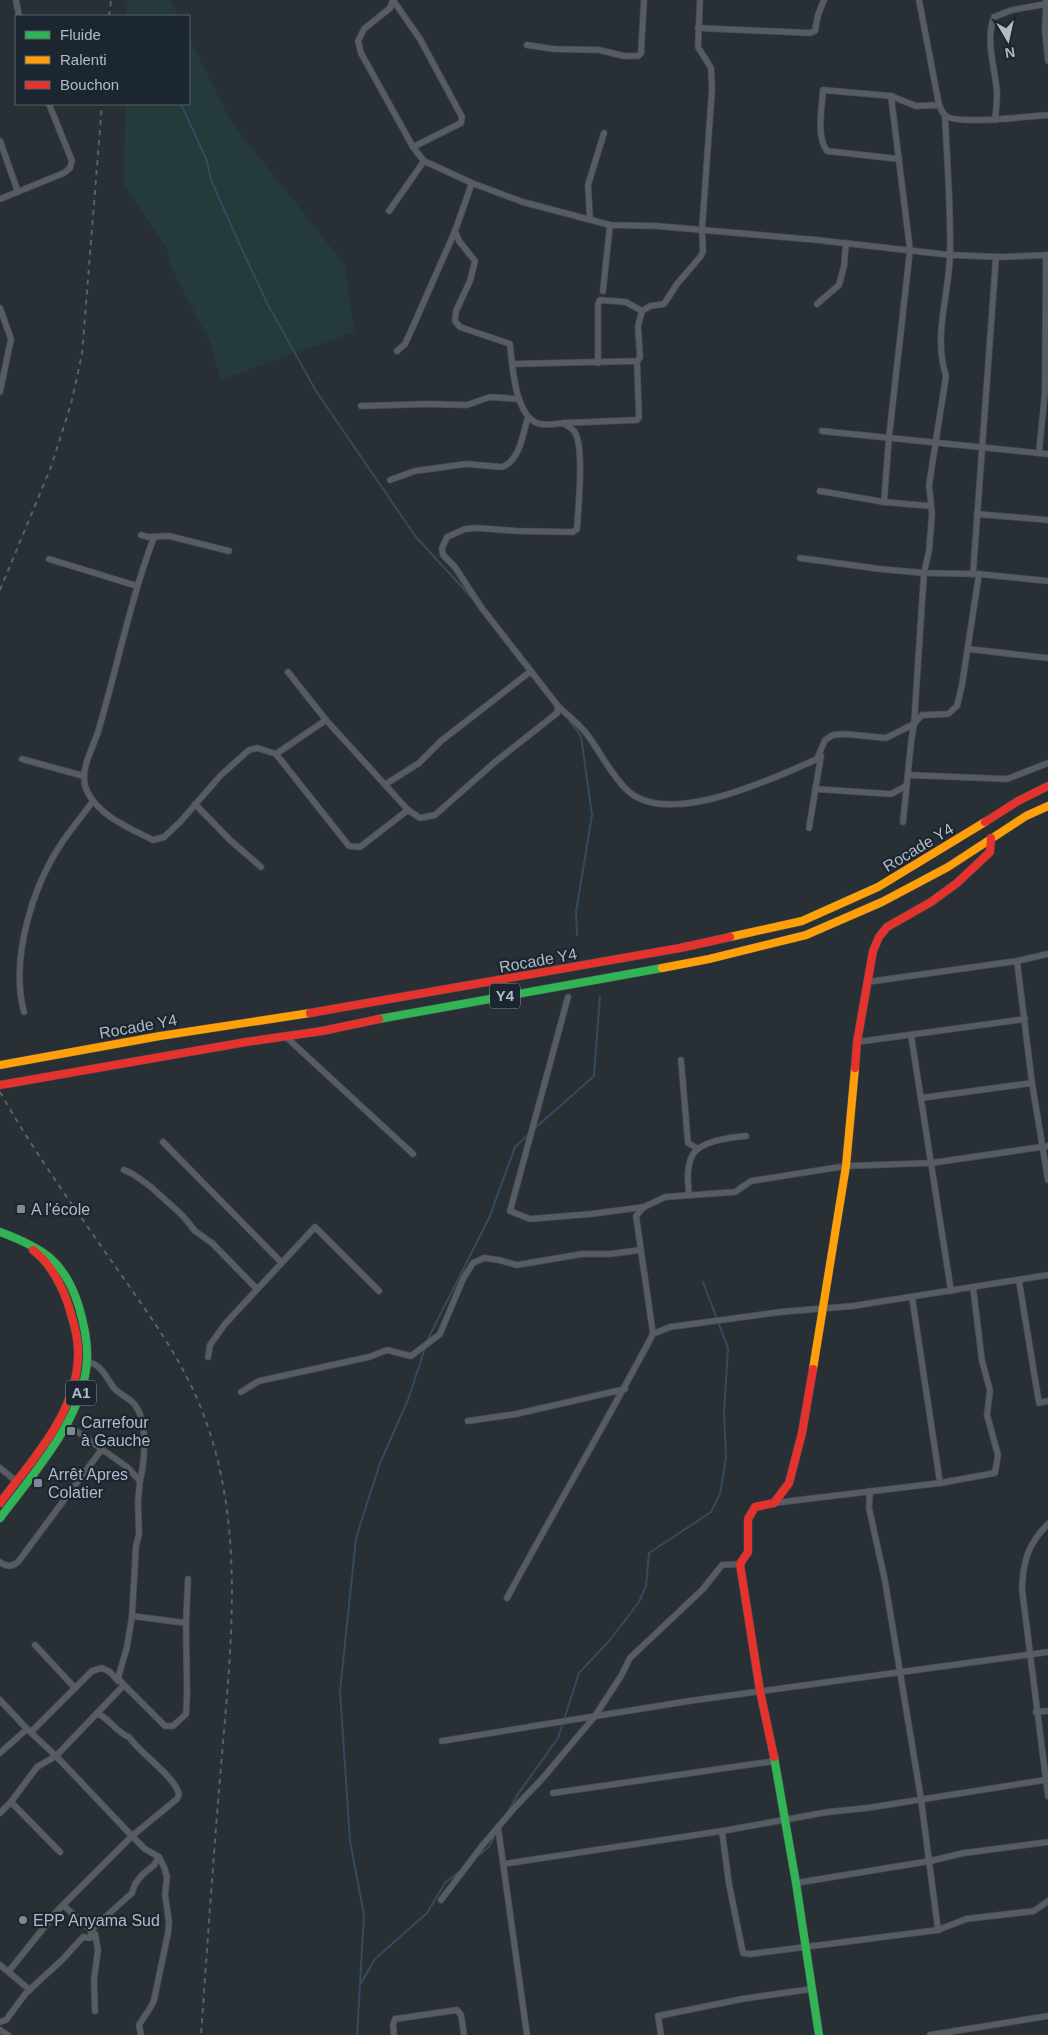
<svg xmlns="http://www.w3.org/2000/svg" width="1048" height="2035" font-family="Helvetica,sans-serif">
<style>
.green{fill:#253a3b}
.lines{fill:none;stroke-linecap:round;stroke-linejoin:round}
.stream{stroke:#344a5f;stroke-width:2}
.street-casing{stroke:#464b50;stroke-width:7}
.fast-casing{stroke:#464b50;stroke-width:9}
.slow-casing{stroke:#464b50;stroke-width:9}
.jam-casing{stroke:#464b50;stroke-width:9}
.street{stroke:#575c63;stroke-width:5.5}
.fast{stroke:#30b455;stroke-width:8}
.slow{stroke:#ff9f0a;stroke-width:8}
.jam{stroke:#e5322d;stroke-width:8}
.rail{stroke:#5b6166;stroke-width:2;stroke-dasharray:5 5;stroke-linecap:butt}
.poi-dot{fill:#818a94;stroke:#1b2630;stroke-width:2}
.labels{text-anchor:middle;stroke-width:4.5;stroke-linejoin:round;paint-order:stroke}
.shield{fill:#1b2630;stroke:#848e9a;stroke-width:1}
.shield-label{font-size:15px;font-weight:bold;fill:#b1bbc7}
.street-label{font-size:16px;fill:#b1bbc7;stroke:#1b2630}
.poi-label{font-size:16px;fill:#b1bbc7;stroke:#1b2630;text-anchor:start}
</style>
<rect width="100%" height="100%" fill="#282f35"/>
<g class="green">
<path d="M 130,0 L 170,0 L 178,16 L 126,16 L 126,6 Z"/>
<path d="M 189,37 L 232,123 L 345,265 L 354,332 L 221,380 L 209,340 L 169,264 L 168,250 L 124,186 L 125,104 L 189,104 Z"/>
</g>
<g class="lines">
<g class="stream">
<path d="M 181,104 L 207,161 L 211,180 L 239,243 L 267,303 L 316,391 L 416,537 L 472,598"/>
<path d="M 568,719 L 581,736 L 592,815 L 576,912 L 577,935"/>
<path d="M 534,1129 L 594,1076 L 600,996"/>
<path d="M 427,1341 L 490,1216 L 515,1147 L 529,1134"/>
<path d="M 508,1811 L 518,1794 L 558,1738 L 579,1673 L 609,1641 L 639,1602 L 646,1586 L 649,1553 L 711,1512 L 720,1494 L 726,1458 L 724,1413 L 728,1348 L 703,1282"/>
<path d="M 478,1856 L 489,1847 L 496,1833"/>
<path d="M 361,1983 L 375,1959 L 427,1913 L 445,1883 L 461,1870"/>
<path d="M 357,2035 L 364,1915 L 350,1841 L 340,1691 L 356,1538 L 380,1463 L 408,1400 L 425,1348"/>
</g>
<defs>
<g id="street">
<path d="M 16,0 L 19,16"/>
<path d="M 393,0 L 390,8 L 364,29 L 358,41 L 361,53 L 413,147 L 424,161 L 472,183 L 523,202 L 610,225 L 657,226 L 817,240 L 950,255 L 1001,257 L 1048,255"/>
<path d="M 393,0 L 420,39 L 462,117 L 461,123 L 413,147"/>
<path d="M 919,0 L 939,105 C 941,108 942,113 945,115 C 955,126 1031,116 1048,115"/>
<path d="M 1048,4 L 1046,4 L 1045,30 L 1048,61"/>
<path d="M 698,28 L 810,33 L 815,31 L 818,15 L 824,0"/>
<path d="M 527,45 L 554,49 L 599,50 L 624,56 L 638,56 L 641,53 L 644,0"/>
<path d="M 995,120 C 996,111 997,101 997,92 C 995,68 985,40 994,17 L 1012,10 L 1046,4 L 1046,0"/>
<path d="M 0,141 L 18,192"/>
<path d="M 899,159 L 827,151 C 816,136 822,108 823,90 L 891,96 L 916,106 L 939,105"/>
<path d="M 0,199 L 64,173 L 70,168 L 72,161 L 49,104"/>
<path d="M 389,211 L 424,161"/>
<path d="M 590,219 L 588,185 L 604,133"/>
<path d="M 603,291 L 610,225"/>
<path d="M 817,304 L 839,285 L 844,266 L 846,243"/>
<path d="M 0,308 L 11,339 L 0,392"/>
<path d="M 397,351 L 405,344 L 415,322 L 455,231"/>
<path d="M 598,363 L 598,304 L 600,300 L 626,302 L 642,311"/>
<path d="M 512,364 L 637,361 L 640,357 L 638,326 L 642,311 L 650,306 L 664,304 L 677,284 L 701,256 L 703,251 L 702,230 L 712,89 L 711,68 L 698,47 L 700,0"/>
<path d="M 361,406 L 428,404 L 467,405 L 490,397 L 519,399"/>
<path d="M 564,423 L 637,420 L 639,417 L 637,361"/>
<path d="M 822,431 L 1048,454"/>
<path d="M 1039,453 L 1045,392 L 1046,255"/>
<path d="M 390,480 L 415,471 L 466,464 L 502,467 C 520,461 523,433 528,417"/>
<path d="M 820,491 L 884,502 L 930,506"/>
<path d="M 884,502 L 889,437 L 910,250 L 891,96"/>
<path d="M 977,514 L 1048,520"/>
<path d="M 141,535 L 148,537 L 169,536 L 229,551"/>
<path d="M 154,537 C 130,601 117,668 98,732 C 92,750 78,773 87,791 C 99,816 129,828 153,840 L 164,837 L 180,822 L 221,775 L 249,750 L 257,748 L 276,754 L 349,846 L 360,847 L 408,810"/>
<path d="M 800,558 L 880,569 L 924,573 L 979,574 L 1048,581"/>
<path d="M 49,559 L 137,586"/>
<path d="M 973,574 L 996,257"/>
<path d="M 968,649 L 1048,658"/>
<path d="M 288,672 L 326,720 L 408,810 L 420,818 L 435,815 L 495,762 L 557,713 L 558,706 L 481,607 L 455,567 L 443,555 L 442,548 L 447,537 L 465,529 L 478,528 L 517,531 L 573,532 L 577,529 C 578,510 585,445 574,431 C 572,428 567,426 564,423 C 556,424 545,426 537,423 C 515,415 512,364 510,344 L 460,327 L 455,321 L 456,311 L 470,281 L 475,261 L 459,241 L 455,231 L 472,183"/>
<path d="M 558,706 C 567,715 578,723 586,733 C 600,751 609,772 626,789 C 666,830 774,778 817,759 L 825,740 L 833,735 L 845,734 L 886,738 L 914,724 L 924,573 L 929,551 L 932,514 L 929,485 L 946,376 C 933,336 949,295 950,254 C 951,208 947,161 945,115"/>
<path d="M 276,754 L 326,720"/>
<path d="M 22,759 L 84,776"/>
<path d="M 908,775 L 1007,779 L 1048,763"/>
<path d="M 386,784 L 419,763 L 441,741 L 531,671"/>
<path d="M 815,789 L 891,794 L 906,786"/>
<path d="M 195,804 L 231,841 L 261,867"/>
<path d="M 903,822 L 911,743 L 914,724 L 922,715 L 948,714 L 957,706 L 962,685 L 979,574"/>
<path d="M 809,828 L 821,756"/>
<path d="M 1017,961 L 1032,1083 L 1048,1180"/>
<path d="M 867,982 L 1017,961 L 1048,954"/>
<path d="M 568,997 L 510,1211 L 530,1219 L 591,1214 L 644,1207"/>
<path d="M 24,1012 C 10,960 32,888 61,844 C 71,829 83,815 93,801"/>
<path d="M 911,1035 L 951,1291"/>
<path d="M 285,1036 L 413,1154"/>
<path d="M 857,1042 L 1025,1019"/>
<path d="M 681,1060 L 688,1143 L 698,1149"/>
<path d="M 921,1098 L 1032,1083"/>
<path d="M 163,1142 L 281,1262"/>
<path d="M 124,1170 L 133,1174 L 151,1187 L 183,1216 L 195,1231 L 212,1243 L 257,1289"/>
<path d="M 689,1195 C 688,1183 686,1168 692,1156 C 699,1141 732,1137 746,1136"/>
<path d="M 1019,1281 L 1039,1403 L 1048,1401"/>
<path d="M 653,1334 L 636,1216 L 644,1207 L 665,1197 L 735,1192 L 751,1181 L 846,1166 L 931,1163 L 1048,1146"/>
<path d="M 208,1357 L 210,1345 L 225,1324 L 315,1227 L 379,1291"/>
<path d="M 87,1361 C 104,1367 104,1375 114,1388 C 120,1395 130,1398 135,1405 C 148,1422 145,1460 140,1481"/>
<path d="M 241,1392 L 259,1381 L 369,1357 L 387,1350 L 411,1356 L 440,1334 L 463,1279 L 473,1263 L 484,1258 L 499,1260 L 517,1265 L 582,1254 L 610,1254 L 640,1250"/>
<path d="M 468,1421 L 516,1414 L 625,1389"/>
<path d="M 0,1468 L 16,1481"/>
<path d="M 940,1483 L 995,1473 L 998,1455 L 987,1415 L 990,1390 L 982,1361 L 973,1287"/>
<path d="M 870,1491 L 869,1508 L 885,1581 L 921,1799 L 938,1930"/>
<path d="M 774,1503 L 940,1483 L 912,1297"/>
<path d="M 1048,1524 C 1028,1544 1023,1561 1022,1589 L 1048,1796"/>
<path d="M 0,1562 C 6,1567 12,1567 18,1562 L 102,1449"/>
<path d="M 507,1598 C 555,1509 606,1423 653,1334 L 670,1327 L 780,1312 L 853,1306 L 1048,1275"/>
<path d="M 132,1616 L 186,1623"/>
<path d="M 35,1645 L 75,1688"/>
<path d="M 124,1685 L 165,1726 L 173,1726 L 186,1714 L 187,1695 L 186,1623 L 188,1579"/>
<path d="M 0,1700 L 27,1729 L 56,1756 L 132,1836 L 145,1849 L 159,1857 L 164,1867 L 167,1877 L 165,1894 L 169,1922 L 168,1933 L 154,2000 C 151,2009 144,2016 139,2025 L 141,2035"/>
<path d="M 1036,1712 L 1048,1711"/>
<path d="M 31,1732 L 92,1671 L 102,1668 L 110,1672 L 118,1681"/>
<path d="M 442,1741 L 689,1701 L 1048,1652"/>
<path d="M 0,1753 L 27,1729"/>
<path d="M 1045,1780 L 867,1808 L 828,1812 L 722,1831 L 729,1884 L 743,1953 L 750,1954 L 938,1930 L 966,1919 L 1034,1911 L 1048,1901"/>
<path d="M 553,1793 L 775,1761"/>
<path d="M 11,1802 L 60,1852"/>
<path d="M 0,1813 L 11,1802 L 37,1767 L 56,1756 L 124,1685 L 118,1678 L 127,1647 L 132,1616 L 136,1546 L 139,1534 L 138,1501 L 140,1481 L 127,1467 L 65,1423"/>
<path d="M 498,1827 L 527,2035"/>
<path d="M 503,1864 L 722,1831"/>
<path d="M 796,1883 L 930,1861 L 964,1853 L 1048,1842"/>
<path d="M 441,1900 L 482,1846 L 516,1806 L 542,1779 L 595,1716 L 621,1676 L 630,1658 L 703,1589 L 722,1565 L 740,1564"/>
<path d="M 63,1905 L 95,1934 L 98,1950 L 94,1979 L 95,2011"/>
<path d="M 0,1965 L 30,1990"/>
<path d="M 9,1971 L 58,1910 L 132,1836 L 177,1799 L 179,1794 C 175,1777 140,1753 129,1737 C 116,1732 110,1719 97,1713"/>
<path d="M 0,2022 L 6,2020 L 26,1993 L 63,1959 L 83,1937 L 90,1938 L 92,1929 L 132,1893 L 135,1884 L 142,1875 L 154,1865 L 159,1857"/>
<path d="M 0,2030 L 8,2035"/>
<path d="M 394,2035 L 393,2025 L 395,2019 L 457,2010 L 461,2015 L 464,2035"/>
<path d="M 661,2035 L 658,2016 L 742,1999 L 811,1989"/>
<path d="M 930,2035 L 1048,2016"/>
</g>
<g id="fast">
<path d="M 379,1019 L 662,968"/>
<path d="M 0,1232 C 43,1248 65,1261 79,1307 C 84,1324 88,1341 87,1359 C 85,1417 33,1474 0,1518"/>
<path d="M 774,1757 L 796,1883 L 819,2035"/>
</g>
<g id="slow">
<path d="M 730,937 L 802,921 L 878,887 L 985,822"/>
<path d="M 662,968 L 709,959 L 806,935 L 882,902 L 948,867 L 1026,816 L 1048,806"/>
<path d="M 0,1065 L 160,1036 L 310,1013"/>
<path d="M 813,1369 L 846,1166 L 855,1068"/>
</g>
<g id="jam">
<path d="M 985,822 L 1018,801 L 1048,786"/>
<path d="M 310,1013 L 680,948 L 730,937"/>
<path d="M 855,1068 L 857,1042 L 873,951 L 879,937 L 887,927 L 931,902 L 957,883 L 990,852 L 991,838"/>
<path d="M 0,1085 L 246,1042 L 322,1031 L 379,1019"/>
<path d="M 0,1503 C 32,1460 77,1413 78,1356 C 79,1338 73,1321 68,1304 C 61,1284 50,1263 33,1250"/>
<path d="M 774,1757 L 760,1691 L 740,1564 L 748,1552 L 748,1519 L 755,1507 L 774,1503 L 789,1483 L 802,1433 L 813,1369"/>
</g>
</defs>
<use href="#street" class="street-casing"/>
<use href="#fast" class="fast-casing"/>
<use href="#slow" class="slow-casing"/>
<use href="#jam" class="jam-casing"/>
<use href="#street" class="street"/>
<use href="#fast" class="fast"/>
<use href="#slow" class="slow"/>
<use href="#jam" class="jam"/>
<g class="rail">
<path d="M 109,16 L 111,0"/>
<path d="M 0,590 L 51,467 L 71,404 L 82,354 L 102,104"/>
<path d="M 0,1092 C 35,1154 77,1211 117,1269 C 148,1313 181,1358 201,1408 C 248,1526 230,1654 220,1778 C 213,1863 207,1949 201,2035"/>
</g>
</g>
<g class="poi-dot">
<rect x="16" y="1204" width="10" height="10" rx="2.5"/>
<rect x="66" y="1426" width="10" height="10" rx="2.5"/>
<rect x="33" y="1478" width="10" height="10" rx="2.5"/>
<circle cx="23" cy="1920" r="5"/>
</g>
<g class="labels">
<g class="shield">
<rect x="490" y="983.5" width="30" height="25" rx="4"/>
<rect x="66" y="1380.5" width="30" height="25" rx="4"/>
</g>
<g class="shield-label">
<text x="505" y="1001">Y4</text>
<text x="81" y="1398">A1</text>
</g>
<g class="street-label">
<text transform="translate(918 847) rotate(-31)" y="6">Rocade Y4</text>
<text transform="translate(538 960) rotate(-10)" y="6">Rocade Y4</text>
<text transform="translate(138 1026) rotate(-10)" y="6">Rocade Y4</text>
</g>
<g class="poi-label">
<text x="31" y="1215">A l'école</text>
<text x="81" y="1428">Carrefour<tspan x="81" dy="18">à Gauche</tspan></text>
<text x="48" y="1480">Arrêt Apres<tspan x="48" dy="18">Colatier</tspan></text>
<text x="33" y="1926">EPP Anyama Sud</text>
</g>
</g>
<rect x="15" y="15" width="175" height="90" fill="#1b2630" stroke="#57626c"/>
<rect x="25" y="31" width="25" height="8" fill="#30b455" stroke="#57626c"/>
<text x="60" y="40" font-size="15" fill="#b1bbc7">Fluide</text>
<rect x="25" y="56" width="25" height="8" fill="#ff9f0a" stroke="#57626c"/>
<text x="60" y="65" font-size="15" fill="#b1bbc7">Ralenti</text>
<rect x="25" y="81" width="25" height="8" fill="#e5322d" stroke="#57626c"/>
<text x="60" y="90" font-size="15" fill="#b1bbc7">Bouchon</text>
<g transform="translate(1008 40) rotate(171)" stroke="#1b2630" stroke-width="4" paint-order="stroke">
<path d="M0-4L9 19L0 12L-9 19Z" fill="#b1bbc7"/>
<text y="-8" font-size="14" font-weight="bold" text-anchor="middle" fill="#b1bbc7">N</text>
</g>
</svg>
